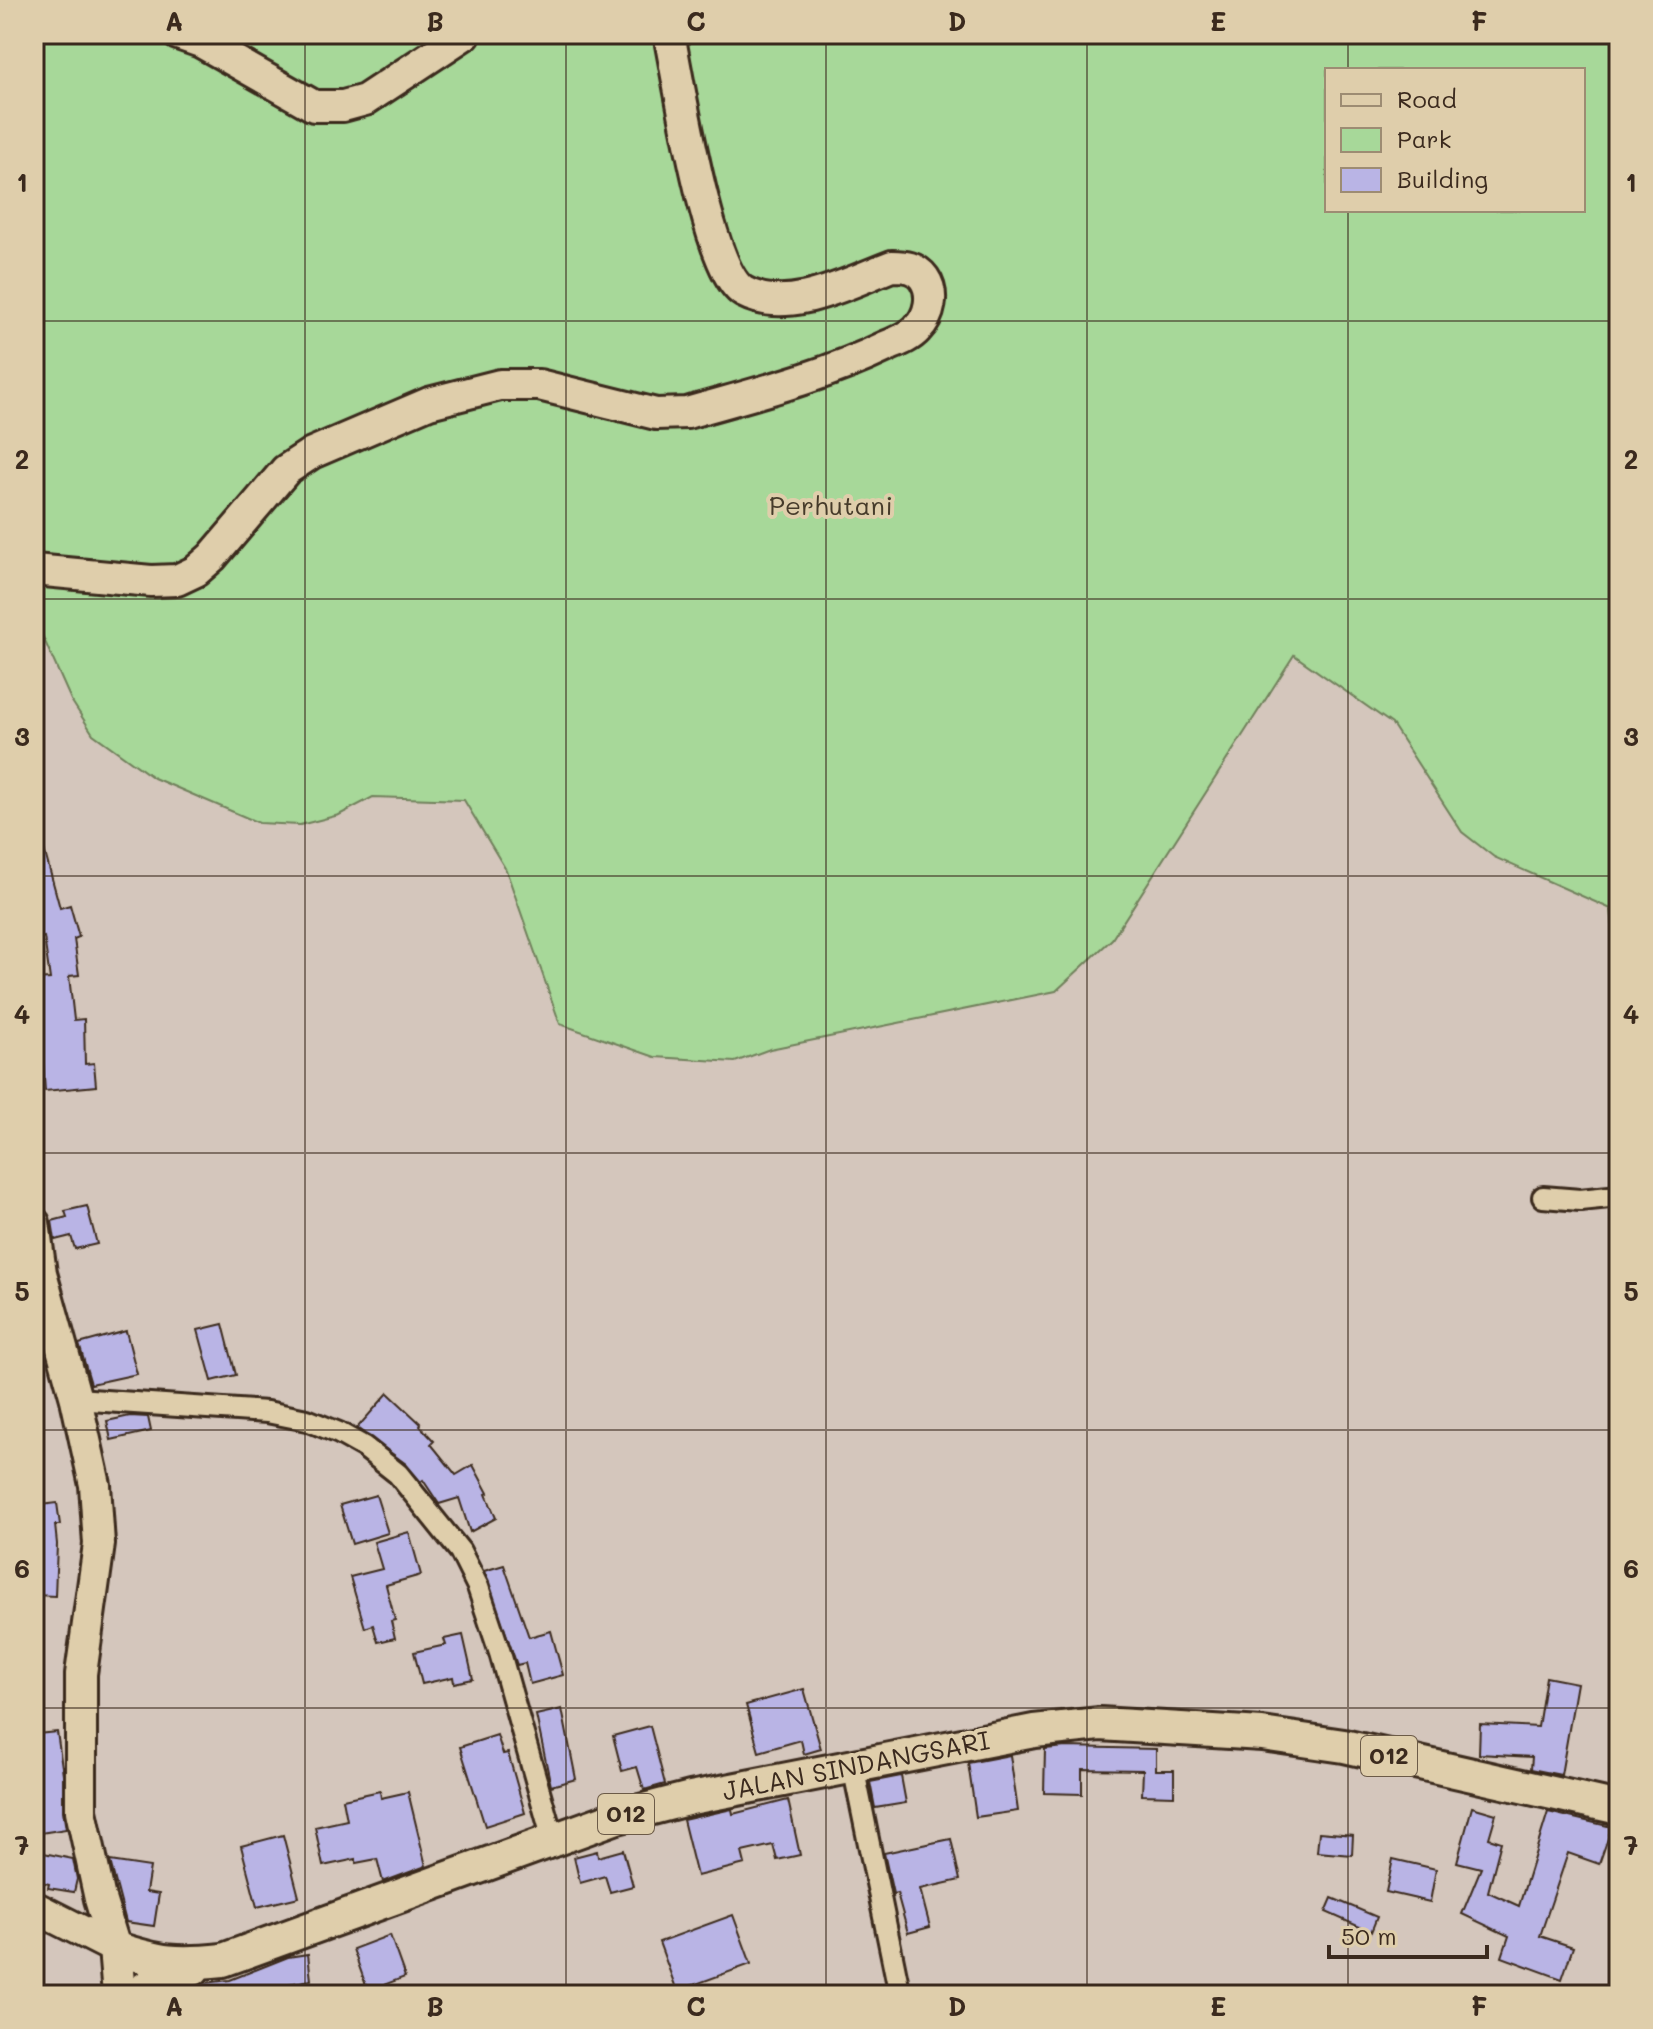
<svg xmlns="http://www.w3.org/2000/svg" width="1653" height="2029" font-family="Mali,sans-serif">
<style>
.green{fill:#a7d899;stroke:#71815c;stroke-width:2;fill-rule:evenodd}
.building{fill:#b9b4e5;stroke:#3b2a1e;stroke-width:2}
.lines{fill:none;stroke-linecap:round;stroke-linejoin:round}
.street-casing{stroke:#3b2a1e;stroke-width:26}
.secondary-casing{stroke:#3b2a1e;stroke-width:36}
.primary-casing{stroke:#3b2a1e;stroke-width:38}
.street{stroke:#dfceab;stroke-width:20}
.secondary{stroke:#dfceab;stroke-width:30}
.primary{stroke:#dfceab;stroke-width:32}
.grid{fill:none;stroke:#3b2a1e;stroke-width:2;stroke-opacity:0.55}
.labels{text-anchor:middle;stroke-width:8;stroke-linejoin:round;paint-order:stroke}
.shield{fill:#dfceab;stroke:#6c5b48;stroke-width:2}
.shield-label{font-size:24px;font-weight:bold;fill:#3b2a1e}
.park-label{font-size:26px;fill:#463b2a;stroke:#dfceab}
.street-label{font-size:26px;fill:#3b2a1e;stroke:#dfceab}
.neatline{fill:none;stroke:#3b2a1e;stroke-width:3}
.grid-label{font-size:26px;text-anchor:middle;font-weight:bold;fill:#3b2a1e}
</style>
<rect width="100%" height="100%" fill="#d4c6bc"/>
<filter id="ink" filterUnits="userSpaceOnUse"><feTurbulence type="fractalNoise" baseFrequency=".0125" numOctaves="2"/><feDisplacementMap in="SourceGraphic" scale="16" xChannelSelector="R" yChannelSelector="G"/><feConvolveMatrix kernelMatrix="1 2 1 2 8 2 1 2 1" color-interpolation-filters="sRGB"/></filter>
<g filter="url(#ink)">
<path class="green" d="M 34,34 L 1619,34 L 1619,983 L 1611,909 L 1494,857 L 1462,832 L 1392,724 L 1294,655 L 1112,939 L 1056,991 L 770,1049 L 735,1062 L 655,1057 L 560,1024 L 506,870 L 464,800 L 373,797 L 339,815 L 300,825 L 259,823 L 154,778 L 93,734 L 71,700 L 34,617 ZM 1327,70 L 1583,70 L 1583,210 L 1327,210 Z"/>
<g class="building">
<path d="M 39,831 L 60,908 L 70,905 L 79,937 L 74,939 L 79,975 L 69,976 L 74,1020 L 84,1019 L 85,1064 L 94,1063 L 96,1086 L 45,1091 L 40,1019 L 34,1019 L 34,980 L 50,979 L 44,937 L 39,938 L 34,916 L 34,832 Z"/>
<path d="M 87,1206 L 97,1244 L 75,1249 L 71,1236 L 55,1240 L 52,1221 L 67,1217 L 65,1211 Z"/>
<path d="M 223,1324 L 236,1375 L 212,1381 L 198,1330 Z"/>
<path d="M 126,1331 L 137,1374 L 91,1384 L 79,1344 Z"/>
<path d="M 388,1393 L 421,1424 L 420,1426 L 434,1441 L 431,1444 L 456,1475 L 473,1465 L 488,1493 L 486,1494 L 496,1518 L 470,1532 L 459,1498 L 439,1504 L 423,1480 L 421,1482 L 406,1464 L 357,1428 Z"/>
<path d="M 130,1416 L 148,1417 L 151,1431 L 111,1440 L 107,1421 Z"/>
<path d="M 376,1495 L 388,1533 L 352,1544 L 340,1505 Z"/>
<path d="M 57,1503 L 60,1525 L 55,1525 L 57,1544 L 55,1596 L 34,1595 L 34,1506 Z"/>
<path d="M 409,1532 L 421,1575 L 386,1585 L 395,1620 L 391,1621 L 395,1638 L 378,1642 L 373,1625 L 365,1628 L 350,1577 L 382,1569 L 374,1542 Z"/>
<path d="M 504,1565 L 529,1637 L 551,1631 L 563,1675 L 530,1684 L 525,1663 L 517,1665 L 484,1571 Z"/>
<path d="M 463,1635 L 473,1679 L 454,1683 L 453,1677 L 422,1684 L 414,1652 L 446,1645 L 444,1639 Z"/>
<path d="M 1546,1677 L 1577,1683 L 1561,1775 L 1531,1769 L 1532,1757 L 1479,1754 L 1480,1724 L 1538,1727 Z"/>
<path d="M 804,1689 L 821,1749 L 804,1754 L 801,1740 L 759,1752 L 746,1705 Z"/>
<path d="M 562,1709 L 576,1779 L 551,1786 L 536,1715 Z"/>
<path d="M 650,1726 L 665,1784 L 644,1790 L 637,1767 L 622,1771 L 613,1736 Z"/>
<path d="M 57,1732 L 63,1774 L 63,1811 L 66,1829 L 34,1834 L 34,1775 L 37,1775 L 35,1752 L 39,1751 L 37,1734 Z"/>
<path d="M 497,1735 L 503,1754 L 508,1753 L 525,1813 L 485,1826 L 460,1747 Z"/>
<path d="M 1066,1747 L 1156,1749 L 1156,1770 L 1174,1770 L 1174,1796 L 1142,1795 L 1143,1770 L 1082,1769 L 1082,1794 L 1044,1793 L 1045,1749 Z"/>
<path d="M 1010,1755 L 1018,1811 L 976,1817 L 968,1763 Z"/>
<path d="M 901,1776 L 906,1803 L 875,1808 L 870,1782 Z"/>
<path d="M 380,1791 L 381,1798 L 408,1792 L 426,1866 L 383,1882 L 377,1859 L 356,1863 L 356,1859 L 323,1866 L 315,1827 L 347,1820 L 343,1799 Z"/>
<path d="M 788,1800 L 800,1855 L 777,1860 L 773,1845 L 742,1852 L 745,1864 L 697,1876 L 683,1820 L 732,1809 L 733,1814 Z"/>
<path d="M 1472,1807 L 1496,1814 L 1489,1838 L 1501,1842 L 1488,1892 L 1519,1906 L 1548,1812 L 1612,1827 L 1599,1864 L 1568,1853 L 1540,1936 L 1573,1947 L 1562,1979 L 1502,1957 L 1509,1936 L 1462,1914 L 1481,1868 L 1457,1862 Z"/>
<path d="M 1319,1832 L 1353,1835 L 1352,1855 L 1317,1852 Z"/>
<path d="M 283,1835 L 299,1897 L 257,1907 L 241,1846 Z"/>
<path d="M 951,1839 L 960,1880 L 920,1889 L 930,1927 L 908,1933 L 897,1893 L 893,1894 L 884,1853 Z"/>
<path d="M 623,1850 L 633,1886 L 610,1892 L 605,1876 L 580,1883 L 574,1857 L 597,1851 L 598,1857 Z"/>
<path d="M 34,1851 L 73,1859 L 77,1879 L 74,1892 L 48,1888 L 49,1884 L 34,1880 Z"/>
<path d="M 1393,1859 L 1436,1869 L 1430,1902 L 1386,1892 Z"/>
<path d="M 110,1861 L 150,1867 L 146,1892 L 159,1894 L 154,1926 L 126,1922 Z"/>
<path d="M 1332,1898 L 1377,1917 L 1371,1932 L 1326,1912 Z"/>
<path d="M 733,1915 L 751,1964 L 677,1991 L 659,1942 Z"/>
<path d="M 390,1935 L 405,1977 L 368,1991 L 353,1949 Z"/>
<path d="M 308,1954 L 311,1980 L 288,1984 L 290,1995 L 195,1995 L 195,1988 L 205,1983 L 230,1980 L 288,1957 Z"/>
</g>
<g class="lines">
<defs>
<g id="street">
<path d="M 1543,1197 L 1580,1200 L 1619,1196"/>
<path d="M 76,1399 L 267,1412 L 307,1420 L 339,1433 L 364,1447 L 398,1474 L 460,1551 L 478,1587 L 500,1653 L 553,1840"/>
<path d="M 853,1766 L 900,1995"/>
</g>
<g id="secondary">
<path d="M 178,34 L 201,42 L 314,106 L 343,106 L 365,100 L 465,34"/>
<path d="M 34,570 L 151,581 L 177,580 L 196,571 L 212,557 L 286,470 L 312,453 L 429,403 L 500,385 L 539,385 L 656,414 L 687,413 C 753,394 823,377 885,347 C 896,342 909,338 917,329 C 930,316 935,294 924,278 C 916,267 905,266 892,266 C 849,282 789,316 744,292 C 707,271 679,81 669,34"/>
<path d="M 34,1223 L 41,1273 L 76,1399 L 95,1485 L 99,1544 L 81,1674 L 81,1811 L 100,1899 L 115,1948"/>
<path d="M 34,1907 L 115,1948"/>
</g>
<g id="primary">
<path d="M 119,1995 L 115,1948 C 160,1963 176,1965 223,1960 L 617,1817 L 691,1798 L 1034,1731 L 1100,1724 L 1262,1734 L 1344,1746 L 1619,1808"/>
<path d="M 136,1995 L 154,1982 L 193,1969"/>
</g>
</defs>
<use href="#street" class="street-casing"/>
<use href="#secondary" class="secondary-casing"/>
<use href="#primary" class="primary-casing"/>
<use href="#street" class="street"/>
<use href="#secondary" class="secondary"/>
<use href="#primary" class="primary"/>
</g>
</g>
<path class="grid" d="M 305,34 L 305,1995M 566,34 L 566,1995M 826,34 L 826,1995M 1087,34 L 1087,1995M 1348,34 L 1348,70M 1348,210 L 1348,1995M 34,321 L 1619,321M 34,599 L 1619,599M 34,876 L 1619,876M 34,1153 L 1619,1153M 34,1430 L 1619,1430M 34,1708 L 1619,1708"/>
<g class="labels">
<g class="shield">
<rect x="1361" y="1736" width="56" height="40" rx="6"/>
<rect x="598" y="1794" width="56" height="40" rx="6"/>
</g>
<g class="shield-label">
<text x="1389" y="1764">012</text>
<text x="626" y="1822">012</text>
</g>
<g class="park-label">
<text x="831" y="515">Perhutani</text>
</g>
<g class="street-label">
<text transform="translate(856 1766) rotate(-11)" y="9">JALAN SINDANGSARI</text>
</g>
</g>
<rect width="1653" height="2029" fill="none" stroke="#dfceab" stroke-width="88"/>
<rect x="1325" y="68" width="260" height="144" fill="#dfceab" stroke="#9d8c73" stroke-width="2"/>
<rect x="1341" y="94" width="40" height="12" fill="#dfceab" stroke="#9d8c73" stroke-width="2"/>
<text x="1397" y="108" font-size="24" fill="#3b2a1e">Road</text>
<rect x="1341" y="128" width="40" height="24" fill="#a7d899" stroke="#9d8c73" stroke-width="2"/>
<text x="1397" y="148" font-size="24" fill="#3b2a1e">Park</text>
<rect x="1341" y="168" width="40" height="24" fill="#b9b4e5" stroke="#9d8c73" stroke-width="2"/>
<text x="1397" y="188" font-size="24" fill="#3b2a1e">Building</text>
<path d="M1329 1945v12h158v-12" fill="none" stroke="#3b2a1e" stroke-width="4"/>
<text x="1341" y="1945" font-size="24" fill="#3b2a1e" stroke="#dfceab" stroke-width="6" paint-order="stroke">50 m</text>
<rect x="44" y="44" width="1565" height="1941" class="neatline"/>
<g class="grid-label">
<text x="174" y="31">A</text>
<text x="435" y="31">B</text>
<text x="696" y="31">C</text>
<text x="957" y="31">D</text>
<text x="1218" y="31">E</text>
<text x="1479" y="31">F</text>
<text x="22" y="192">1</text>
<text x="1631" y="192">1</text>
<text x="22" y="469">2</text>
<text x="1631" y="469">2</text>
<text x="22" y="746">3</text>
<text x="1631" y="746">3</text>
<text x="22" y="1024">4</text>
<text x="1631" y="1024">4</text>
<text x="22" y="1301">5</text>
<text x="1631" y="1301">5</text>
<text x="22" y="1578">6</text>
<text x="1631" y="1578">6</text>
<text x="22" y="1855">7</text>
<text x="1631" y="1855">7</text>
<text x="174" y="2016">A</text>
<text x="435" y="2016">B</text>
<text x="696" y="2016">C</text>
<text x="957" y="2016">D</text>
<text x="1218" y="2016">E</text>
<text x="1479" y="2016">F</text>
</g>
</svg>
